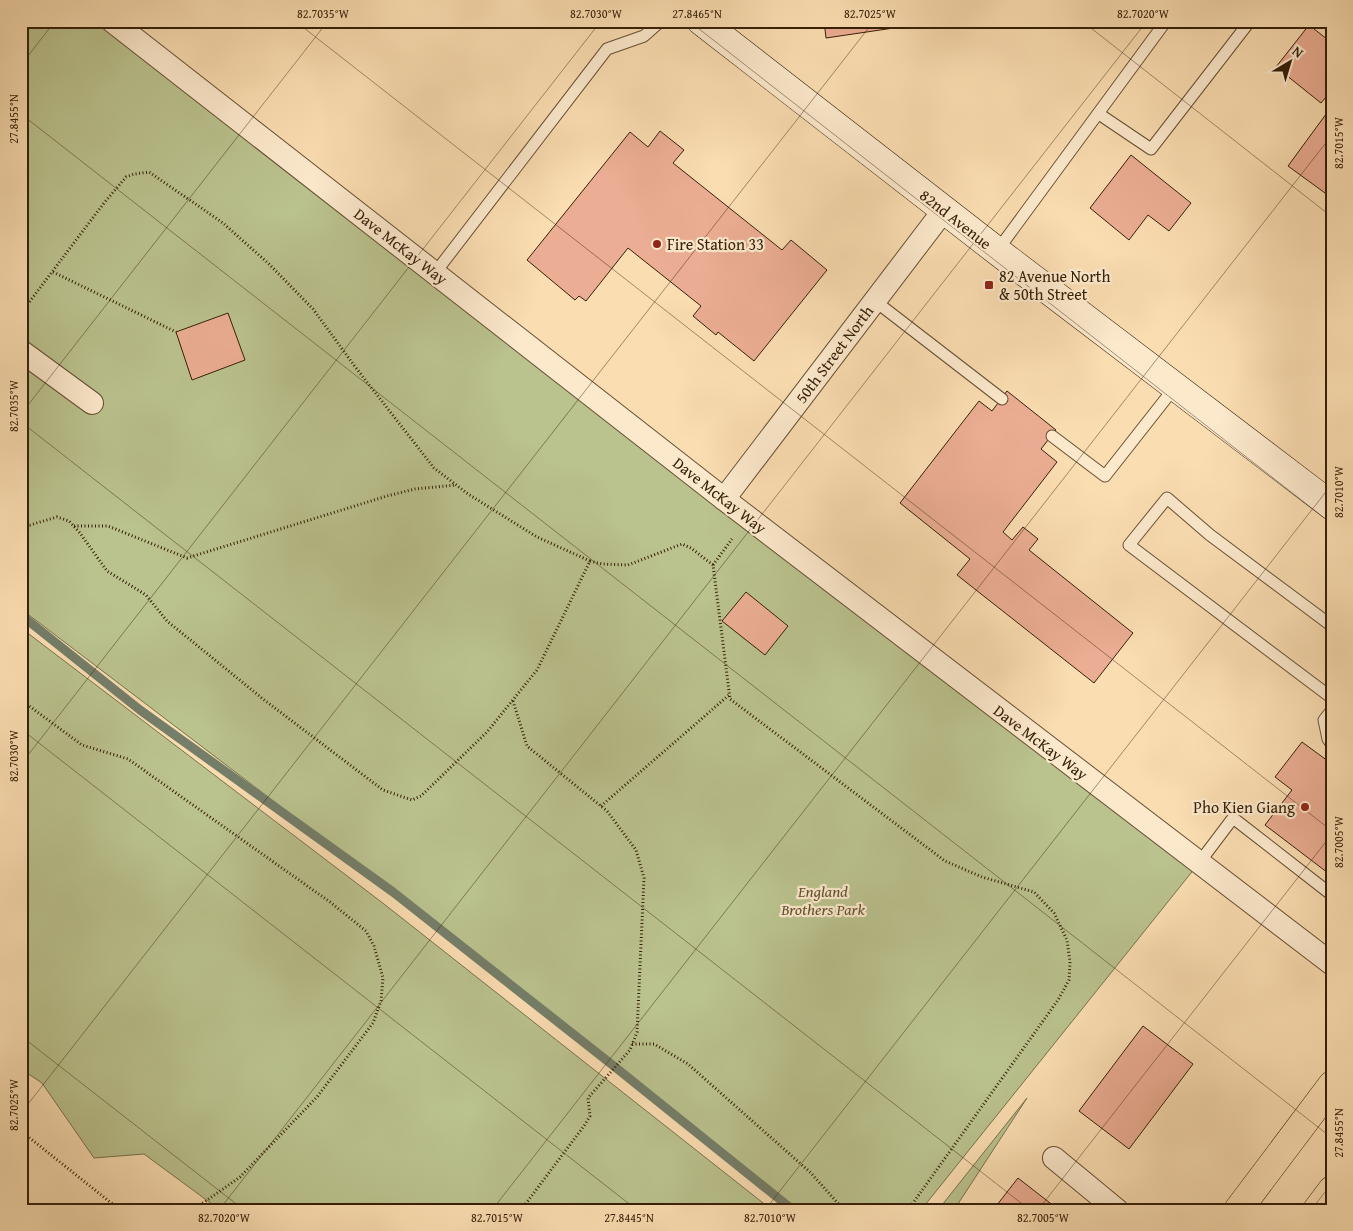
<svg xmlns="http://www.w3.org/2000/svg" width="1353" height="1231" font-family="'Gentium Book Plus',serif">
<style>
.green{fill:#bac28e;stroke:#78714c}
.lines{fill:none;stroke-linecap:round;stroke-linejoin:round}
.stream{stroke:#747e69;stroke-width:9}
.building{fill:#ebad93;stroke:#362009}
.lane-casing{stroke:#674f33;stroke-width:13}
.street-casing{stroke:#674f33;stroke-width:24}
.secondary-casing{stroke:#362009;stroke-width:29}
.primary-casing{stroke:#362009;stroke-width:29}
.path{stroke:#362009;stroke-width:3;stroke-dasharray:1 2.5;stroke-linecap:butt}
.lane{stroke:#fce9cc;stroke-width:11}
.street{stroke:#fce9cc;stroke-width:22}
.secondary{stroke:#fce9cc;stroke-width:28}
.primary{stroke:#faddb1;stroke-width:28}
.ticks{fill:none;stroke:#362009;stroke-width:1;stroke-opacity:0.45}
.poi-dot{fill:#8f2418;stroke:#fce9cc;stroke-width:2}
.labels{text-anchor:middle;stroke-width:4.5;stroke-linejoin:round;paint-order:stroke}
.street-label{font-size:16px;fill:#362009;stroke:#fce9cc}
.poi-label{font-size:16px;fill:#362009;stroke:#fce9cc;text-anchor:start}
.park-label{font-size:16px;font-style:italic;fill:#5e5131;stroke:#fce9cc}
.neatline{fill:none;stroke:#362009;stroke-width:2}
.ticks-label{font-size:12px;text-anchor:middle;fill:#362009}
</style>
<rect width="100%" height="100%" fill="#faddb1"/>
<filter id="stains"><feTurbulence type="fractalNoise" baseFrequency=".004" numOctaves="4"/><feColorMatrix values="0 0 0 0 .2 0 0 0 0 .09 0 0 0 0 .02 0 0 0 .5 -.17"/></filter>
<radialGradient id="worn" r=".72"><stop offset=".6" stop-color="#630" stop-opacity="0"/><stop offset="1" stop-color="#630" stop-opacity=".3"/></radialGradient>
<g class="green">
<path d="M 21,21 L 113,21 L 1199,863 L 921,1210 L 796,1210 L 393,892 L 21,609 Z"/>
<path d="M 21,628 L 384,904 L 772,1210 L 220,1210 L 144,1154 L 94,1158 L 42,1083 L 21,1069 Z"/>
<path d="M 1027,1098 L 954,1210 L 938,1210 Z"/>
</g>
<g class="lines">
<path class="stream" d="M 21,615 L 140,710 L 393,892 L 615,1067 L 793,1210"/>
</g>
<g class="building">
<path d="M 824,21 L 941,21 L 826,38 Z"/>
<path d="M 1309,25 L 1332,43 L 1332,90 L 1321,103 L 1276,67 Z"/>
<path d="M 1332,106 L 1332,184 L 1325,193 L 1288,166 Z"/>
<path d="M 660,131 L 684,150 L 673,163 L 782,250 L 791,240 L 827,270 L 754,361 L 718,332 L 716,335 L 693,316 L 701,306 L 628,248 L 586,301 L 579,296 L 575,300 L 527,260 L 630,132 L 648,147 Z"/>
<path d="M 1131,155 L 1191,203 L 1169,231 L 1148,215 L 1129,240 L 1090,208 Z"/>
<path d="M 228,313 L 245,360 L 192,380 L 176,332 Z"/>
<path d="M 1007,391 L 1056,430 L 1041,449 L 1057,462 L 1003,532 L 1012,540 L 1023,527 L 1038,539 L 1029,550 L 1133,633 L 1094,683 L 957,575 L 970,559 L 900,503 L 979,401 L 992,411 Z"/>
<path d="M 746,592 L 788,626 L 765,655 L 722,621 Z"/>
<path d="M 1302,742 L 1332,764 L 1332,876 L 1265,825 L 1292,790 L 1275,777 Z"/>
<path d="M 1143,1026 L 1193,1064 L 1129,1149 L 1079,1111 Z"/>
<path d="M 1018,1178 L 1059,1210 L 993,1210 Z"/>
</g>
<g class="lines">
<defs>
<g id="lane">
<path d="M 1099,114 L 1151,149 L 1250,21"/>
<path d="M 997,251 L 1166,21"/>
<path d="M 435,273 L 607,49 L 644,36 L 661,21"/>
<path d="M 875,301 L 1002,399"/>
<path d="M 1052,436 L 1105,476 L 1175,387"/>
<path d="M 1332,626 L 1210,535 L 1167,498 L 1129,545 L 1332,698"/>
<path d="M 1332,710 L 1324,720 L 1328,739 L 1332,745"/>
<path d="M 1199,863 L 1233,818 L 1332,895"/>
</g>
<g id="street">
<path d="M 112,21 L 724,499 L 1332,964"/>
<path d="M 21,351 L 92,403"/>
<path d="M 724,499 L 944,210"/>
<path d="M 1054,1158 L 1117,1210"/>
</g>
<path id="secondary" d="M 701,21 L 997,251 L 1332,506"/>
<g id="primary">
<path d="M 1238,1210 L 1332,1085"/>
<path d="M 1317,1210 L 1332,1190"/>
</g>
</defs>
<use href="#lane" class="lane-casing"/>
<use href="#street" class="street-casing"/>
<use href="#secondary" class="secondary-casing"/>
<use href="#primary" class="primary-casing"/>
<g class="path">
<path d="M 53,272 L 176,332"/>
<path d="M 21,313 L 104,203 L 126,177 L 134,174 L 149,172 L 223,223 L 269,264 L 313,309 L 356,368 L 434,468 L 468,494 L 537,537 L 590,561 L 537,670 L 487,732 L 421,796 L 412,800 L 383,790 L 263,699 L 167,621 L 146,595 L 107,571 L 80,533 L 69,521 L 57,517 L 30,525 L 21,525"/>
<path d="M 74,526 L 108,526 L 187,558 L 387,496 L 415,489 L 456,485"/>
<path d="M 590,561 L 602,564 L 628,565 L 682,544 L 691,548 L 713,565 L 730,699 L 945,861 L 982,877 L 1034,892 L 1054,913 L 1067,940 L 1070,962 L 1069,980 L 1058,1000 L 908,1210"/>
<path d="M 713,565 L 732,539"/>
<path d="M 21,700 L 82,745 L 128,759 L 330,902 L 366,931 L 374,946 L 383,978 L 381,1001 L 373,1023 L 317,1097 L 240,1177 L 193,1210"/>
<path d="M 513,701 L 527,746 L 607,811 L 636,850 L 644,878 L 637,1032 L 630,1050 L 588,1098 L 590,1116 L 584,1126 L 521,1210"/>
<path d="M 601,806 L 729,695"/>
<path d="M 632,1044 L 654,1044 L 688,1064 L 811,1173 L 842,1208 L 845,1210"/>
<path d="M 21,1131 L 120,1210"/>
</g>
<use href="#lane" class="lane"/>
<use href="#street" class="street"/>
<use href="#secondary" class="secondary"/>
<use href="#primary" class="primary"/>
</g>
<path class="ticks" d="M 295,21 L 1332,831M 689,21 L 1332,524M 1082,21 L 1332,217M 21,65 L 55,21M 21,114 L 1332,1138M 21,414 L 328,21M 21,422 L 1030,1210M 21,729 L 637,1210M 21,764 L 601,21M 21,1036 L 244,1210M 21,1113 L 874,21M 219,1210 L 1147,21M 492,1210 L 1332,135M 765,1210 L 1332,484M 1038,1210 L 1332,834M 1311,1210 L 1332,1183"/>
<g class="poi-dot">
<circle cx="657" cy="244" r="5"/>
<rect x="984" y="280" width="10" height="10" rx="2.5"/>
<circle cx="1305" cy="807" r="5"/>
</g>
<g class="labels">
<g class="street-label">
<text transform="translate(956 219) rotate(38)" y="6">82nd Avenue</text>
<text transform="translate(401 246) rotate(38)" y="6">Dave McKay Way</text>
<text transform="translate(834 354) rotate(-53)" y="6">50th Street North</text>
<text transform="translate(720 495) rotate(38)" y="6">Dave McKay Way</text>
<text transform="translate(1041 742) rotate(37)" y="6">Dave McKay Way</text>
</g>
<g class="poi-label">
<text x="667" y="250">Fire Station 33</text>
<text x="999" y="282">82 Avenue North<tspan x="999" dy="18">&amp; 50th Street</tspan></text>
<text x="1295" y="813" text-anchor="end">Pho Kien Giang</text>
</g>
<g class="park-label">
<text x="823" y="897">England<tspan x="823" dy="18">Brothers Park</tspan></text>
</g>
</g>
<rect width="1353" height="1231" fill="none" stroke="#faddb1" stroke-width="55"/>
<g transform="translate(1290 62) rotate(38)" stroke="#fce9cc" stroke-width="4" paint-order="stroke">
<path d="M0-4L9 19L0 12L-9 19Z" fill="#362009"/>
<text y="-8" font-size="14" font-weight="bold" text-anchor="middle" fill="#362009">N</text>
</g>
<rect x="28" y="28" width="1298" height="1176" class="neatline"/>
<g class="ticks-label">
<text x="323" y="18">82.7035°W</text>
<text x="596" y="18">82.7030°W</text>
<text x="697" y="18">27.8465°N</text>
<text x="870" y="18">82.7025°W</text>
<text x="1143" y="18">82.7020°W</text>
<text transform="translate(14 119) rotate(-90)" y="4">27.8455°N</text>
<text transform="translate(1339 143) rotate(-90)" y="4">82.7015°W</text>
<text transform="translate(14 406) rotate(-90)" y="4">82.7035°W</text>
<text transform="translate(1339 492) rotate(-90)" y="4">82.7010°W</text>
<text transform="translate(14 756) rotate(-90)" y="4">82.7030°W</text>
<text transform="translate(1339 842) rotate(-90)" y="4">82.7005°W</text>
<text transform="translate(14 1105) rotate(-90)" y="4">82.7025°W</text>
<text transform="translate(1339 1133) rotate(-90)" y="4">27.8455°N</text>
<text x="224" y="1222">82.7020°W</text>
<text x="497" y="1222">82.7015°W</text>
<text x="629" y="1222">27.8445°N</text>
<text x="770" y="1222">82.7010°W</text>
<text x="1043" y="1222">82.7005°W</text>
</g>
<rect width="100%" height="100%" filter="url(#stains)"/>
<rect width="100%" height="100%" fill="url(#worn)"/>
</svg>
